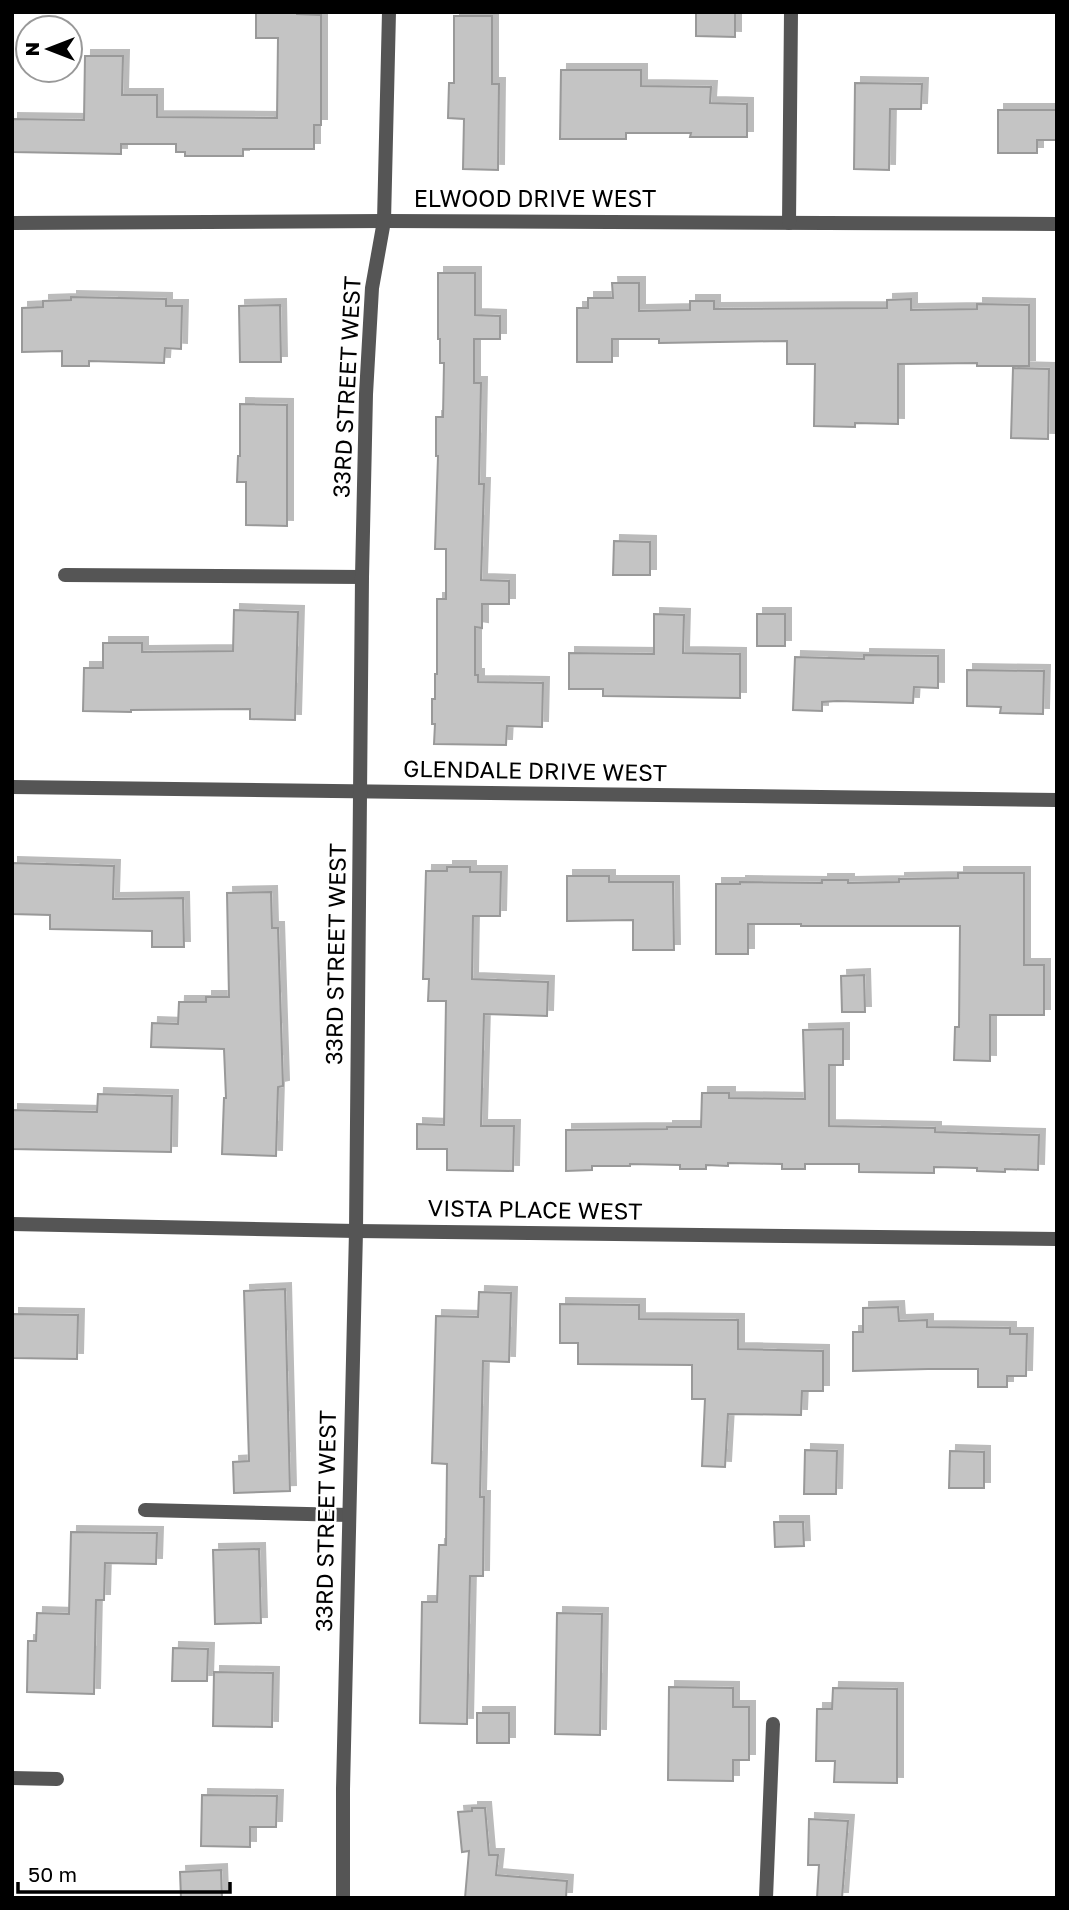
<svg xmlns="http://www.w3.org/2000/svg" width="1069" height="1910" font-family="'Golos Text',sans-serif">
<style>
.building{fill:#c4c4c4;stroke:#999;stroke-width:2;filter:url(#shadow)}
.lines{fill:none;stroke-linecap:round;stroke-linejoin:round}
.service{stroke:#555;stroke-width:14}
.minor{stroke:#555;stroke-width:14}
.labels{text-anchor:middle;stroke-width:5;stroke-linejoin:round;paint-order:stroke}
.street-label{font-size:23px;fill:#000;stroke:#fff}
</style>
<defs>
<filter id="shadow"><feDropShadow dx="6" dy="-6" stdDeviation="0" flood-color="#0004"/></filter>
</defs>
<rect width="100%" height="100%" fill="#fff"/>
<g class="building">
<path d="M 256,12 L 297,12 L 297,14 L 321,15 L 321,125 L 314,125 L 314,149 L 243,149 L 243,156 L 185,156 L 185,152 L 176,152 L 176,144 L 121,144 L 121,154 L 12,152 L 12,119 L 84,120 L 85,56 L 123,56 L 122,95 L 157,95 L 157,117 L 277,118 L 278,38 L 256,38 Z"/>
<path d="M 696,12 L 735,12 L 735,37 L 696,36 Z"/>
<path d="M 454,16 L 492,16 L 492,84 L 499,84 L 498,170 L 463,169 L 464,119 L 448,118 L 449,83 L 454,83 Z"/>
<path d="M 561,70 L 641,70 L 641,86 L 711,87 L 710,103 L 747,104 L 747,137 L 690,137 L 691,133 L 626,133 L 626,139 L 560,139 Z"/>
<path d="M 855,83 L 922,84 L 921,109 L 890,109 L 889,170 L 854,169 Z"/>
<path d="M 998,110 L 1057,110 L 1057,140 L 1037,140 L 1037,153 L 998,153 Z"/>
<path d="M 438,273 L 475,273 L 475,315 L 500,316 L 500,339 L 474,339 L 474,383 L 481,383 L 479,484 L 484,484 L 481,580 L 509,581 L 509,604 L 482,604 L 482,628 L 475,627 L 475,675 L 478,675 L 478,682 L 543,683 L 542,727 L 507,726 L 506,745 L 434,744 L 435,724 L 432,724 L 432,699 L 435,699 L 435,674 L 437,674 L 437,599 L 446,599 L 446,549 L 435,549 L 438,456 L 436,456 L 436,417 L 443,417 L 444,363 L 440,363 L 440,339 L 438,339 Z"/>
<path d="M 612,283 L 639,283 L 639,311 L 690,310 L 690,301 L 714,301 L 714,309 L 887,308 L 887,300 L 911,299 L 911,310 L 977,309 L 977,304 L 1029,305 L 1029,366 L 977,366 L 977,363 L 898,364 L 898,424 L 855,423 L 855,427 L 814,426 L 815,364 L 787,364 L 787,341 L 659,343 L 659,339 L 612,339 L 612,362 L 577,362 L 577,308 L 588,308 L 588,298 L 613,298 Z"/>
<path d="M 71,297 L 166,299 L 166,306 L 182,306 L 181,349 L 165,348 L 164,363 L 89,361 L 89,366 L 62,366 L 62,351 L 22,352 L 22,308 L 43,307 L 43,301 L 71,300 Z"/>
<path d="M 280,305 L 281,362 L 240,362 L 239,306 Z"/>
<path d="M 1013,368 L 1049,369 L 1048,439 L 1011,438 Z"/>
<path d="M 240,404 L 287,405 L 287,526 L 246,525 L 246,482 L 237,482 L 238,456 L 240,456 Z"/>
<path d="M 614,541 L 650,542 L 650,575 L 613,575 Z"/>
<path d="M 234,610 L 298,612 L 295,720 L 250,719 L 250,709 L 131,710 L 131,712 L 83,711 L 84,668 L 103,668 L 103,643 L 142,643 L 142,652 L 233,651 Z"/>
<path d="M 654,614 L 684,615 L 683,653 L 740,654 L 740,698 L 603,696 L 603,689 L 569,689 L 569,653 L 654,654 Z"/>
<rect x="757" y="614" width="28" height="32"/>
<path d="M 864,655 L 938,656 L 938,688 L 914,687 L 913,703 L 837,701 L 822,702 L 822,711 L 793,710 L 795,657 L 864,659 Z"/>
<path d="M 967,670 L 1044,671 L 1043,714 L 1000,713 L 1001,707 L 967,706 Z"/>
<path d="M 12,863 L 114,866 L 113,899 L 183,898 L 184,947 L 152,947 L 152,931 L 50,929 L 50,915 L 12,914 Z"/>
<path d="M 447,867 L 470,867 L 470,872 L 501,872 L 500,916 L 473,916 L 472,979 L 548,982 L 547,1016 L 484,1014 L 481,1126 L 514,1126 L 513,1171 L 447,1170 L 447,1149 L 417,1149 L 417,1124 L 444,1125 L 446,1001 L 428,1001 L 429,979 L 423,979 L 426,871 L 447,871 Z"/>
<path d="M 958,873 L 1024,873 L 1024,965 L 1044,965 L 1044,1015 L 990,1015 L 990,1061 L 954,1060 L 955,1027 L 959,1027 L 960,926 L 801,926 L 801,924 L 748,924 L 748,954 L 716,954 L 716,884 L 740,884 L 740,882 L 822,883 L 822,880 L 848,880 L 848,883 L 899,882 L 899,879 L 958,878 Z"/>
<path d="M 567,876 L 609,876 L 609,882 L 673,882 L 674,950 L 633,950 L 633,920 L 567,921 Z"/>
<path d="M 271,892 L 272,928 L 278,928 L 283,1086 L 278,1087 L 276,1156 L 222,1154 L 224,1098 L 226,1098 L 224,1049 L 151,1047 L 152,1023 L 178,1024 L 179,1002 L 206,1002 L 206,997 L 229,997 L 227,893 Z"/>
<path d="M 864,975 L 865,1012 L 842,1012 L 841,976 Z"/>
<path d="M 843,1029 L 843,1065 L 829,1065 L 829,1126 L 935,1128 L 935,1132 L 1039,1135 L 1038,1170 L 1005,1169 L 1005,1172 L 977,1171 L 977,1168 L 934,1167 L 934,1173 L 859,1172 L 859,1164 L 805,1164 L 805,1169 L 782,1169 L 782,1164 L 728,1163 L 728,1166 L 706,1165 L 706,1169 L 680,1169 L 680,1165 L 630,1164 L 630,1166 L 592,1166 L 592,1170 L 566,1171 L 566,1130 L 667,1129 L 667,1127 L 701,1127 L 702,1093 L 729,1093 L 729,1098 L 805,1099 L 803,1030 Z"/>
<path d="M 98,1094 L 172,1096 L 171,1152 L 12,1149 L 12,1110 L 97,1112 Z"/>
<path d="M 285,1289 L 290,1491 L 234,1493 L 233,1462 L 249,1461 L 244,1291 Z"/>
<path d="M 479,1292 L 511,1293 L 509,1362 L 483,1361 L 480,1497 L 484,1497 L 483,1576 L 470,1576 L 467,1724 L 420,1723 L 422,1602 L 437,1602 L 439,1545 L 446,1545 L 447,1464 L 432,1463 L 436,1316 L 478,1317 Z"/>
<path d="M 560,1304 L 639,1305 L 639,1319 L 738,1320 L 738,1349 L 823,1351 L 823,1391 L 802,1391 L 801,1415 L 728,1414 L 725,1467 L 702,1466 L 705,1399 L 692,1399 L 692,1365 L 578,1364 L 578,1343 L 560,1343 Z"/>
<path d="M 898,1307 L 899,1321 L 927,1320 L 927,1327 L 1010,1328 L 1010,1334 L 1027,1334 L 1026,1376 L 1007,1376 L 1007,1387 L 978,1387 L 978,1369 L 928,1369 L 853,1371 L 853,1332 L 863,1332 L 863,1308 Z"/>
<path d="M 13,1314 L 78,1315 L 77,1359 L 13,1358 Z"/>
<path d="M 805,1450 L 837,1451 L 836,1494 L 804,1494 Z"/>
<path d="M 950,1451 L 984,1452 L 984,1488 L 949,1488 Z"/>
<path d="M 774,1522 L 803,1522 L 804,1546 L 775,1547 Z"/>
<path d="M 71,1532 L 157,1533 L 156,1564 L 105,1563 L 104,1600 L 96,1600 L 94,1694 L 27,1692 L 28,1641 L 36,1641 L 37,1613 L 69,1614 Z"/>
<path d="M 259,1549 L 261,1623 L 215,1624 L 213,1550 Z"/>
<path d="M 557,1613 L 602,1614 L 600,1735 L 555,1734 Z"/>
<path d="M 173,1648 L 208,1649 L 207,1681 L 172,1681 Z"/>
<path d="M 214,1672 L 273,1673 L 272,1727 L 213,1726 Z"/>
<path d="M 669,1687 L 733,1688 L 733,1707 L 749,1707 L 749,1760 L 733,1760 L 733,1781 L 668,1780 Z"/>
<path d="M 833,1688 L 897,1689 L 897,1783 L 834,1782 L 835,1761 L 816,1761 L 817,1709 L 832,1709 Z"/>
<rect x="477" y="1713" width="32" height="30"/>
<path d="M 202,1795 L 277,1796 L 276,1827 L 250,1827 L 250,1847 L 201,1846 Z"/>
<path d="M 472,1808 L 485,1808 L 489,1855 L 498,1855 L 496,1875 L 567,1881 L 566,1898 L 465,1898 L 469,1851 L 462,1852 L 458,1812 L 472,1811 Z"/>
<path d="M 809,1819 L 848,1821 L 842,1898 L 817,1898 L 819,1865 L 808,1865 Z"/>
<path d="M 221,1870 L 222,1898 L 181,1898 L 180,1872 Z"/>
</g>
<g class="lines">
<g class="service">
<path d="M 65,575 L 362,577"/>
<path d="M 145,1510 L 349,1515"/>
</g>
<g class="minor">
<path d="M 12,223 L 384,221 L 1057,224"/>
<path d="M 789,223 L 791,12"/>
<path d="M 12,787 L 1057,800"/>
<path d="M 12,1224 L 356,1231 L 1057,1239"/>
<path d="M 12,1778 L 57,1779"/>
<path d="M 343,1898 L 343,1789 L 356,1231 L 362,577 L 366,394 L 372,288 L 384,221 L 389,12"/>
<path d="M 766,1898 L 773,1724"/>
</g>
</g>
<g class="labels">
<g class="street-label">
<text x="535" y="207">ELWOOD DRIVE WEST</text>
<text transform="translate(347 387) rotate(-87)" y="8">33RD STREET WEST</text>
<text transform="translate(535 771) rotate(1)" y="8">GLENDALE DRIVE WEST</text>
<text transform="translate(336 954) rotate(-89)" y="8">33RD STREET WEST</text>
<text transform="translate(535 1210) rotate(1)" y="8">VISTA PLACE WEST</text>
<text transform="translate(326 1521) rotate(-89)" y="8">33RD STREET WEST</text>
</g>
</g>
<rect width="1069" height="1910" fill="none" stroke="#000000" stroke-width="28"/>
<g transform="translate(49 49) rotate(270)"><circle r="33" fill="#ffffff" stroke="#999999" stroke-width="2"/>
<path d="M0-5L12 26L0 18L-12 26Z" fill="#000000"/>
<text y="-10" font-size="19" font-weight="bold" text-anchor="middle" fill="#000000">N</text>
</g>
<path d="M18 1882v10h212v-10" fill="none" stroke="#000000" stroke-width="3.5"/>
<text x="28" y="1882" font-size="21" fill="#000000" stroke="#ffffff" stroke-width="5" paint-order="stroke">50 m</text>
</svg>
